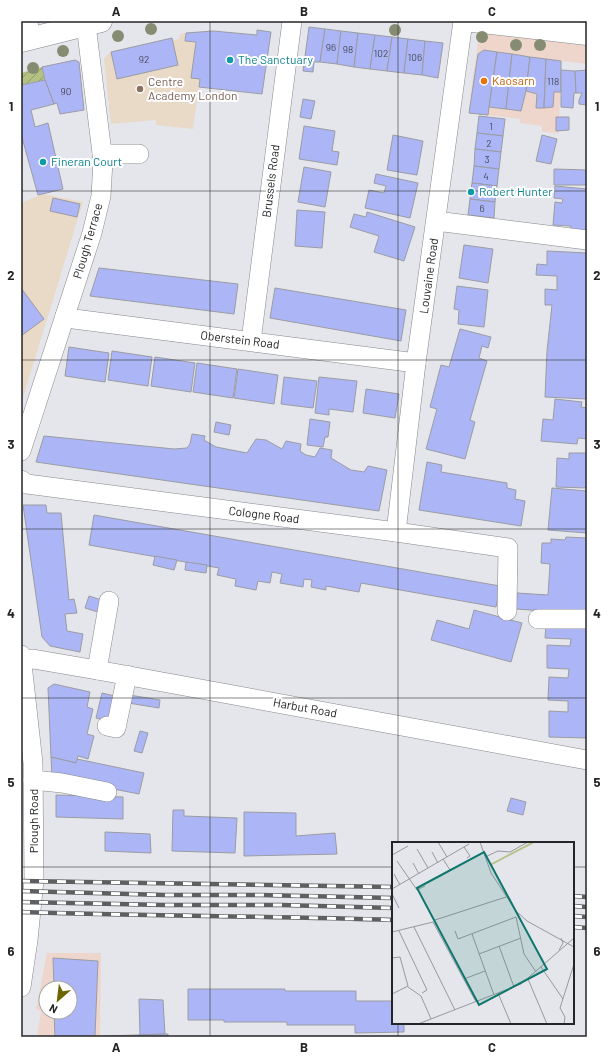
<svg xmlns="http://www.w3.org/2000/svg" width="608" height="1058" font-family="Barlow,sans-serif">
<style>
.commercial{fill:#eed6cd;fill-rule:evenodd}
.education{fill:#e9d9c7}
.garden{fill:url(#garden-furrows)}
.building{fill:#acb6f6;stroke:#9b9ca2}
.lines{fill:none;stroke-linecap:round;stroke-linejoin:round}
.minor-casing{stroke:#86878d;stroke-width:20}
.major-casing{stroke:#86878d;stroke-width:23}
.minor{stroke:#fff;stroke-width:19}
.major{stroke:#fff;stroke-width:22}
.rail-casing{stroke:#5e5f62;stroke-width:4.5}
.rail{stroke:#fff;stroke-width:3;stroke-dasharray:9;stroke-linecap:butt}
.tree{fill:#868c72}
.grid{fill:none;stroke:#242527;stroke-width:1;stroke-opacity:0.55}
.culture-dot{fill:#0f9aa8;stroke:#fff;stroke-width:1.5}
.food-dot{fill:#e8710a;stroke:#fff;stroke-width:1.5}
.education-dot{fill:#8d6e63;stroke:#fff;stroke-width:1.5}
.labels{text-anchor:middle;stroke-width:4;stroke-linejoin:round;paint-order:stroke}
.number-label{font-size:10px;fill:#46495b}
.culture-label{font-size:12px;fill:#0d838f;stroke:#fff;text-anchor:start}
.food-label{font-size:12px;fill:#c56008;stroke:#fff;text-anchor:start}
.education-label{font-size:12px;fill:#785e54;stroke:#fff;text-anchor:start}
.street-label{font-size:12px;fill:#242527;stroke:#fff}
.inset-road{fill:none;stroke:#97999d;stroke-width:1}
.view{fill:#0f766e;fill-opacity:0.15;stroke:#0f766e;stroke-width:2}
.inset-edge{fill:none;stroke:#242527;stroke-width:2}
.neatline{fill:none;stroke:#242527;stroke-width:1.5}
.grid-label{font-size:13px;text-anchor:middle;font-weight:bold;fill:#242527}
</style>
<defs>
<pattern id="garden-furrows" width="10" height="10" patternUnits="userSpaceOnUse"><rect width="10" height="10" fill="#b3c183"/><path d="M-1 1l2-2M0 10L10 0M9 11l2-2" fill="none" stroke="#919d6b"/></pattern>
</defs>
<rect width="100%" height="100%" fill="#e4e6ec"/>
<g class="commercial">
<path d="M 481,21 L 587,21 L 587,64 L 561,61 L 559,133 L 542,132 L 542,126 L 520,123 L 520,119 L 469,113 L 472,97 L 470,97 Z"/>
<path d="M 47,953 L 101,953 L 100,1037 L 37,1037 L 41,1011 L 36,1009 ZM 46,988 L 70,988 L 70,1012 L 46,1012 Z"/>
</g>
<g class="education">
<path d="M 186,33 L 185,41 L 196,42 L 191,78 L 200,79 L 193,129 L 156,125 L 156,120 L 111,124 L 104,59 L 109,53 L 179,39 L 180,34 Z"/>
<path d="M 43,194 L 83,202 L 21,404 L 21,203 Z"/>
</g>
<path class="garden" d="M 42,67 L 45,80 L 21,85 L 21,73 Z"/>
<g class="building">
<path d="M 309,27 L 325,29 L 320,62 L 314,62 L 313,72 L 303,71 Z"/>
<path d="M 325,29 L 341,31 L 337,64 L 320,62 Z"/>
<path d="M 257,30 L 271,32 L 262,94 L 199,87 L 200,79 L 191,78 L 196,42 L 185,41 L 186,33 L 213,31 L 257,35 Z"/>
<path d="M 341,31 L 358,33 L 354,67 L 337,64 Z"/>
<path d="M 358,33 L 375,35 L 370,69 L 354,67 Z"/>
<path d="M 375,35 L 392,37 L 387,71 L 370,69 Z"/>
<path d="M 392,37 L 408,39 L 404,73 L 387,71 Z"/>
<path d="M 172,38 L 178,65 L 117,79 L 111,52 Z"/>
<path d="M 408,39 L 425,41 L 422,75 L 404,73 Z"/>
<path d="M 425,41 L 443,43 L 438,78 L 422,75 Z"/>
<path d="M 484,50 L 497,52 L 488,115 L 469,113 L 478,54 Z"/>
<path d="M 497,52 L 512,54 L 506,109 L 489,107 Z"/>
<path d="M 512,54 L 530,57 L 526,91 L 521,111 L 506,109 Z"/>
<path d="M 530,57 L 546,59 L 544,108 L 536,108 L 537,94 L 526,91 Z"/>
<path d="M 546,59 L 561,61 L 561,92 L 554,92 L 553,107 L 544,108 Z"/>
<path d="M 75,60 L 79,62 L 84,110 L 60,114 L 57,103 L 54,104 L 45,80 L 42,67 Z"/>
<path d="M 561,70 L 575,71 L 576,93 L 574,93 L 573,108 L 561,107 Z"/>
<path d="M 587,70 L 587,105 L 579,104 L 579,100 L 582,93 L 576,93 L 575,71 Z"/>
<path d="M 45,80 L 54,104 L 31,110 L 35,127 L 48,123 L 63,189 L 38,195 L 21,134 L 21,85 Z"/>
<path d="M 303,99 L 315,101 L 311,119 L 300,117 Z"/>
<path d="M 479,116 L 505,119 L 503,136 L 477,133 Z"/>
<path d="M 556,117 L 569,117 L 569,130 L 556,131 Z"/>
<path d="M 304,126 L 335,131 L 332,151 L 339,152 L 337,165 L 299,159 Z"/>
<path d="M 477,133 L 503,136 L 501,152 L 475,149 Z"/>
<path d="M 393,135 L 423,141 L 417,175 L 387,170 Z"/>
<path d="M 542,135 L 557,139 L 551,164 L 536,161 Z"/>
<path d="M 475,149 L 501,152 L 499,169 L 474,166 Z"/>
<path d="M 474,166 L 499,169 L 497,186 L 472,183 Z"/>
<path d="M 304,167 L 331,172 L 325,207 L 298,202 Z"/>
<path d="M 554,169 L 587,170 L 587,185 L 554,185 Z"/>
<path d="M 376,174 L 418,183 L 410,218 L 365,208 L 369,190 L 384,193 L 386,186 L 374,183 Z"/>
<path d="M 472,183 L 497,186 L 495,202 L 470,199 Z"/>
<path d="M 555,186 L 587,189 L 587,234 L 570,232 L 571,226 L 553,225 L 555,202 L 562,203 L 563,199 L 554,198 Z"/>
<path d="M 53,198 L 80,204 L 77,217 L 50,211 Z"/>
<path d="M 470,199 L 495,202 L 494,218 L 468,215 Z"/>
<path d="M 297,210 L 325,212 L 322,248 L 295,246 Z"/>
<path d="M 367,212 L 415,227 L 404,261 L 374,252 L 379,236 L 350,227 L 354,214 L 366,217 Z"/>
<path d="M 464,245 L 493,249 L 488,283 L 459,278 Z"/>
<path d="M 547,251 L 587,253 L 587,399 L 545,397 L 547,351 L 552,305 L 545,305 L 545,289 L 557,290 L 557,276 L 536,275 L 537,264 L 547,265 Z"/>
<path d="M 99,268 L 238,284 L 234,314 L 90,296 Z"/>
<path d="M 457,286 L 488,290 L 484,327 L 458,324 L 459,310 L 454,309 Z"/>
<path d="M 21,288 L 44,319 L 21,336 Z"/>
<path d="M 275,288 L 406,310 L 401,341 L 270,318 Z"/>
<path d="M 460,329 L 491,337 L 488,348 L 482,346 L 479,358 L 487,361 L 470,420 L 475,422 L 465,459 L 426,449 L 437,409 L 430,407 L 441,365 L 449,367 Z"/>
<path d="M 69,347 L 109,353 L 105,382 L 65,376 Z"/>
<path d="M 112,351 L 152,357 L 148,386 L 108,380 Z"/>
<path d="M 155,357 L 195,363 L 191,392 L 151,386 Z"/>
<path d="M 197,363 L 237,369 L 233,398 L 193,392 Z"/>
<path d="M 238,369 L 278,375 L 274,404 L 234,398 Z"/>
<path d="M 284,377 L 317,381 L 313,408 L 281,404 Z"/>
<path d="M 319,377 L 357,381 L 353,412 L 329,409 L 329,415 L 315,413 Z"/>
<path d="M 366,389 L 399,394 L 395,418 L 363,413 Z"/>
<path d="M 555,399 L 582,402 L 581,407 L 587,408 L 587,439 L 578,438 L 577,444 L 541,441 L 543,419 L 553,420 Z"/>
<path d="M 310,419 L 330,422 L 328,437 L 325,437 L 323,447 L 307,445 Z"/>
<path d="M 216,422 L 231,425 L 229,435 L 214,432 Z"/>
<path d="M 192,434 L 205,436 L 204,440 L 216,447 L 247,453 L 256,439 L 266,440 L 282,449 L 286,441 L 301,444 L 300,451 L 306,455 L 315,457 L 320,448 L 332,450 L 331,458 L 351,470 L 364,472 L 368,466 L 387,470 L 379,511 L 36,462 L 44,436 L 174,449 L 187,448 L 190,444 Z"/>
<path d="M 569,453 L 587,453 L 587,488 L 556,487 L 557,458 L 569,459 Z"/>
<path d="M 427,462 L 442,465 L 441,472 L 507,483 L 507,488 L 516,490 L 515,499 L 525,501 L 521,526 L 419,510 Z"/>
<path d="M 552,488 L 587,491 L 587,533 L 548,530 Z"/>
<path d="M 23,505 L 46,505 L 47,513 L 61,513 L 69,600 L 74,599 L 77,613 L 65,614 L 67,631 L 83,634 L 80,652 L 50,646 L 42,637 Z"/>
<path d="M 94,515 L 500,586 L 496,607 L 361,583 L 359,592 L 326,586 L 326,590 L 311,587 L 312,580 L 304,579 L 303,587 L 280,583 L 282,574 L 272,572 L 270,583 L 258,581 L 256,590 L 235,586 L 236,579 L 217,575 L 219,568 L 89,545 Z"/>
<path d="M 566,537 L 587,538 L 587,614 L 516,609 L 517,593 L 548,595 L 550,564 L 541,563 L 542,543 L 551,543 L 551,539 L 565,540 Z"/>
<path d="M 155,556 L 177,560 L 174,570 L 153,565 Z"/>
<path d="M 186,562 L 207,565 L 206,573 L 185,570 Z"/>
<path d="M 89,596 L 105,601 L 101,613 L 85,608 Z"/>
<path d="M 474,610 L 522,623 L 511,662 L 431,640 L 437,620 L 469,629 Z"/>
<path d="M 546,624 L 587,626 L 587,738 L 549,737 L 549,711 L 568,712 L 568,701 L 548,700 L 549,677 L 568,678 L 569,669 L 547,668 L 547,645 L 570,646 L 571,639 L 545,638 Z"/>
<path d="M 54,684 L 90,692 L 87,707 L 93,709 L 87,734 L 94,736 L 88,759 L 78,756 L 76,763 L 51,757 L 48,688 Z"/>
<path d="M 102,693 L 119,697 L 113,722 L 96,718 Z"/>
<path d="M 123,694 L 160,700 L 159,708 L 122,702 Z"/>
<path d="M 140,731 L 148,733 L 142,753 L 134,751 Z"/>
<path d="M 51,757 L 76,763 L 77,759 L 144,773 L 139,794 L 52,777 Z"/>
<path d="M 56,795 L 123,797 L 123,819 L 56,817 Z"/>
<path d="M 511,798 L 526,802 L 523,815 L 507,811 Z"/>
<path d="M 173,810 L 184,810 L 184,816 L 237,818 L 235,853 L 172,851 Z"/>
<path d="M 244,812 L 296,813 L 296,836 L 335,833 L 337,854 L 244,856 Z"/>
<path d="M 105,832 L 150,834 L 151,853 L 105,851 Z"/>
<path d="M 53,958 L 98,961 L 95,1036 L 55,1037 L 54,1012 L 70,1012 L 70,988 L 54,988 Z"/>
<path d="M 188,989 L 285,989 L 285,991 L 356,991 L 356,1001 L 393,1001 L 393,1023 L 404,1023 L 404,1032 L 355,1033 L 355,1025 L 287,1025 L 287,1022 L 224,1022 L 224,1020 L 188,1020 Z"/>
<path d="M 139,999 L 163,1000 L 165,1034 L 140,1035 Z"/>
<path d="M 165,1034 L 168,1034 L 168,1037 L 78,1037 Z"/>
</g>
<g class="lines">
<defs>
<g id="minor">
<path d="M 28,21 L 30,39"/>
<path d="M 102,154 L 139,154"/>
<path d="M 436,221 L 587,240"/>
<path d="M 65,316 L 74,319 L 416,363"/>
<path d="M 251,341 L 292,21"/>
<path d="M 21,451 L 92,233 L 101,196 L 103,161 L 86,25"/>
<path d="M 21,480 L 27,484 L 396,532 L 508,548 L 507,611"/>
<path d="M 396,532 L 416,363 L 463,21"/>
<path d="M 538,619 L 587,619"/>
<path d="M 21,655 L 33,763 L 34,880 L 28,940 L 21,987"/>
<path d="M 22,660 L 33,659 L 97,670 L 587,760"/>
<path d="M 97,670 L 109,601"/>
<path d="M 107,726 L 116,728 L 127,675"/>
<path d="M 33,780 L 62,783 L 107,792"/>
</g>
<g id="major">
<path d="M 473,21 L 587,34"/>
<path d="M 21,41 L 101,21"/>
</g>
</defs>
<use href="#minor" class="minor-casing"/>
<use href="#major" class="major-casing"/>
<use href="#minor" class="minor"/>
<use href="#major" class="major"/>
<defs>
<g id="rail">
<path d="M 21,881 L 393,887"/>
<path d="M 21,891 L 165,895 L 260,895 L 393,898"/>
<path d="M 573,896 L 587,897"/>
<path d="M 21,902 L 165,905 L 281,905 L 393,908"/>
<path d="M 573,906 L 587,907"/>
<path d="M 21,912 C 145,916 269,916 393,920"/>
<path d="M 573,916 L 587,917"/>
<path d="M 573,927 L 587,928"/>
</g>
</defs>
<use href="#rail" class="rail-casing"/>
<use href="#rail" class="rail"/>
</g>
<g class="tree">
<circle cx="151" cy="29" r="6"/>
<circle cx="395" cy="30" r="6"/>
<circle cx="118" cy="36" r="6"/>
<circle cx="482" cy="37" r="6"/>
<circle cx="516" cy="45" r="6"/>
<circle cx="540" cy="45" r="6"/>
<circle cx="63" cy="51" r="6"/>
<circle cx="33" cy="68" r="6"/>
</g>
<path class="grid" d="M 210,21 L 210,1037M 398,21 L 398,843M 21,191 L 587,191M 21,360 L 587,360M 21,529 L 587,529M 21,698 L 587,698M 21,867 L 393,867M 573,867 L 587,867M 398,1023 L 398,1037"/>
<g class="culture-dot">
<circle cx="230" cy="60" r="4"/>
<circle cx="43" cy="162" r="4"/>
<circle cx="471" cy="192" r="4"/>
</g>
<circle class="food-dot" cx="484" cy="81" r="4"/>
<circle class="education-dot" cx="140" cy="89" r="4"/>
<g class="labels">
<g class="number-label">
<text x="331" y="51">96</text>
<text x="348" y="53">98</text>
<text x="381" y="57">102</text>
<text x="415" y="61">106</text>
<text x="144" y="63">92</text>
<text x="553" y="85">118</text>
<text x="66" y="95">90</text>
<text x="491" y="130">1</text>
<text x="489" y="147">2</text>
<text x="487" y="163">3</text>
<text x="486" y="180">4</text>
<text x="482" y="212">6</text>
</g>
<g class="culture-label">
<text x="238" y="64">The Sanctuary</text>
<text x="51" y="166">Fineran Court</text>
<text x="479" y="196">Robert Hunter</text>
</g>
<g class="food-label">
<text x="492" y="85">Kaosarn</text>
</g>
<g class="education-label">
<text x="148" y="86">Centre<tspan x="148" dy="14">Academy London</tspan></text>
</g>
<g class="street-label">
<text transform="translate(271 181) rotate(-83)" y="4">Brussels Road</text>
<text transform="translate(88 241) rotate(-74)" y="4">Plough Terrace</text>
<text transform="translate(429 276) rotate(-82)" y="4">Louvaine Road</text>
<text transform="translate(240 340) rotate(7)" y="4">Oberstein Road</text>
<text transform="translate(264 515) rotate(7)" y="4">Cologne Road</text>
<text transform="translate(305 708) rotate(10)" y="4">Harbut Road</text>
<text transform="translate(34 821) rotate(-90)" y="4">Plough Road</text>
</g>
</g>
<g transform="translate(392 842)">
<rect width="182" height="182" fill="#e4e6ec"/>
<path d="M 140,0 L 144,0 L 98,24 L 98,22 Z" fill="#b3c183"/>
<path class="inset-road" d="M 46,0 L 55,15M 88,0 L 99,31 L 124,69 L 135,79 L 182,105M 72,5 L 78,14 L 75,16M 25,7 L 36,26M 40,10 L 46,21M 0,13 L 16,4M 93,15 L 106,9 L 118,10 L 136,0M 51,17 L 58,28M 5,19 L 25,48 L 33,44M 21,21 L 27,32M 2,32 L 8,43M 47,35 L 60,27M 0,47 L 77,2M 0,52 L 7,66M 43,78 L 114,55M 22,85 L 63,168M 7,89 L 35,148 L 30,151M 63,89 L 66,97 L 124,75 L 132,112 L 144,130M 0,90 L 41,80 L 84,160M 80,92 L 102,153M 107,104 L 122,145M 167,108 L 171,101 L 169,96M 87,112 L 129,96M 0,116 L 8,115 L 16,144 L 0,152M 149,125 L 171,157M 72,137 L 93,129M 136,137 L 155,182M 16,145 L 29,154 L 39,177M 106,151 L 119,182M 26,182 L 129,142 L 182,96M 172,182 L 173,175 L 168,166 L 182,122"/>
<path class="view" d="M 92,10 L 155,127 L 87,163 L 25,46 Z"/>
<rect width="182" height="182" class="inset-edge"/>
</g>
<rect width="608" height="1058" fill="none" stroke="#ffffff" stroke-width="44"/>
<g transform="translate(58 1000) rotate(208)"><circle r="19" fill="#ffffff" stroke="#a7a8a9"/>
<path d="M0-3L7 15L0 10L-7 15Z" fill="#6c6700"/>
<text y="-6" font-size="11" font-weight="bold" text-anchor="middle" fill="#242527">N</text>
</g>
<rect x="22" y="22" width="564" height="1014" class="neatline"/>
<g class="grid-label">
<text x="116" y="16">A</text>
<text x="304" y="16">B</text>
<text x="492" y="16">C</text>
<text x="11" y="111">1</text>
<text x="597" y="111">1</text>
<text x="11" y="280">2</text>
<text x="597" y="280">2</text>
<text x="11" y="449">3</text>
<text x="597" y="449">3</text>
<text x="11" y="618">4</text>
<text x="597" y="618">4</text>
<text x="11" y="787">5</text>
<text x="597" y="787">5</text>
<text x="11" y="956">6</text>
<text x="597" y="956">6</text>
<text x="116" y="1052">A</text>
<text x="304" y="1052">B</text>
<text x="492" y="1052">C</text>
</g>
</svg>
